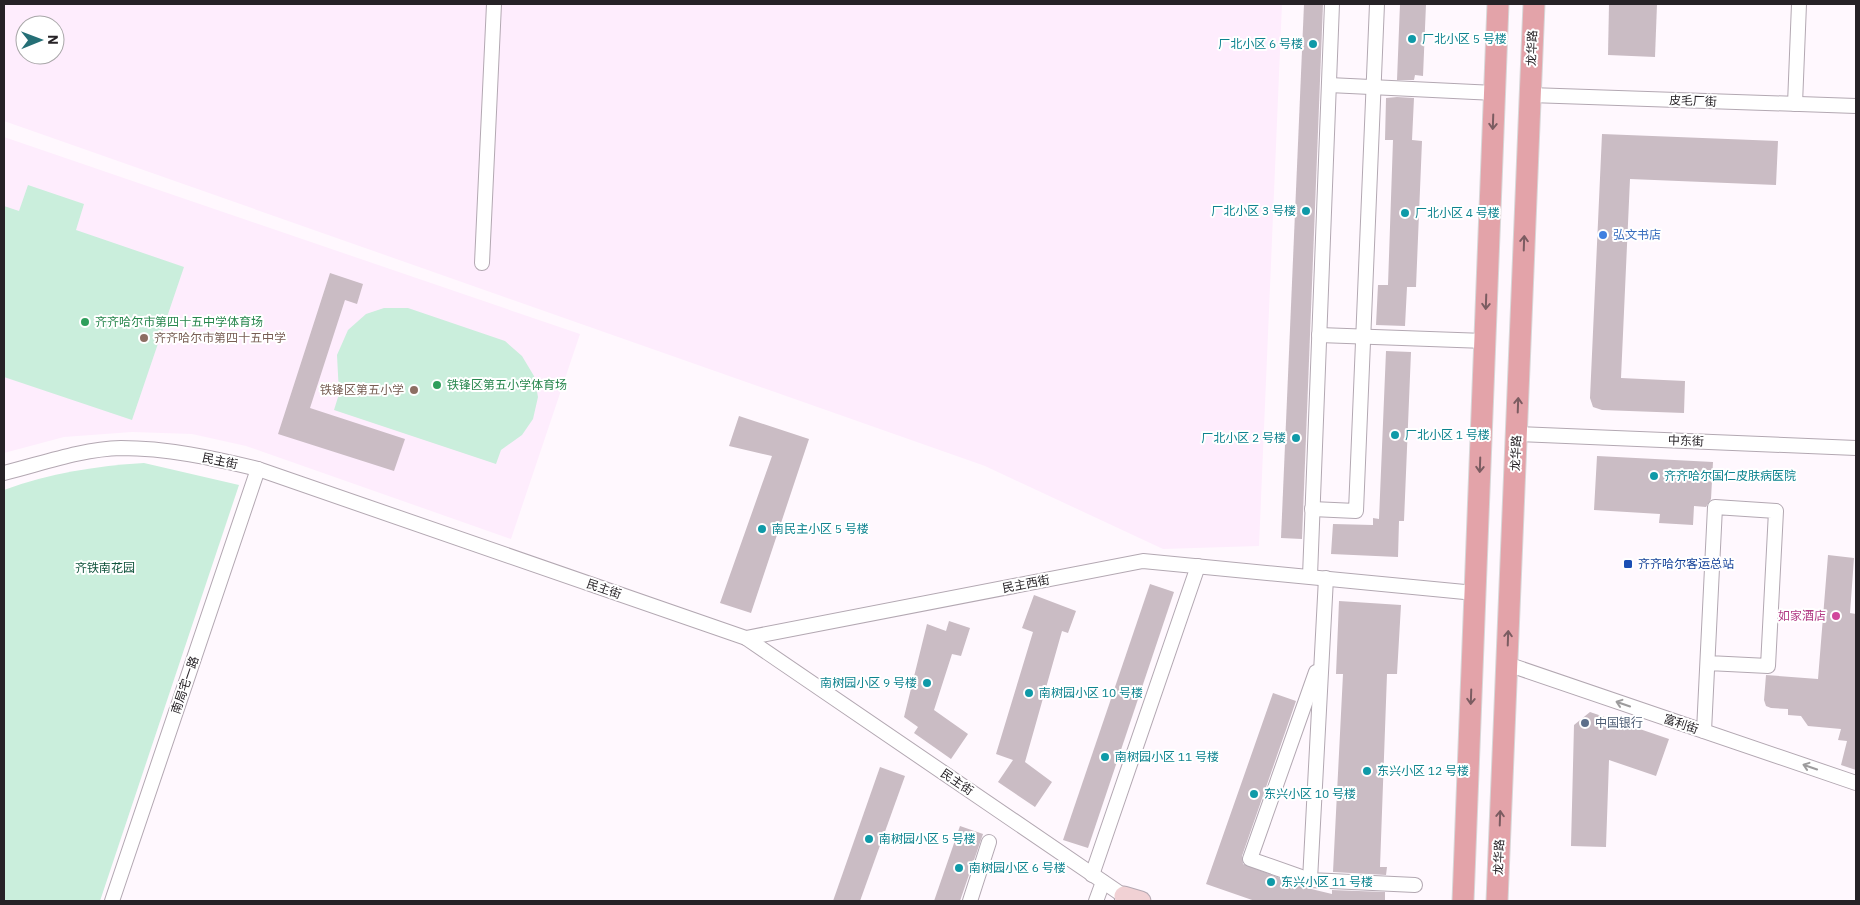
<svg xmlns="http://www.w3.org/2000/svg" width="1860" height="905" font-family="'IBM Plex Sans','Noto Sans SC',sans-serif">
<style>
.built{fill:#feedfd;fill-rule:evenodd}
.green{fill:#caeedc}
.building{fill:#cabcc4}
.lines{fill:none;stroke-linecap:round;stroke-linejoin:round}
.street-casing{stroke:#b3a8b2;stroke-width:16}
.secondary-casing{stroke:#b3a8b2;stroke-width:21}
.primary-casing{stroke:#d8d7d8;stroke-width:23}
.street{stroke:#fff;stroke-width:14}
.secondary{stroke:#f1d1d4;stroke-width:19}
.primary{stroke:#e3a3a9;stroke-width:21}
.oneway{stroke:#7b5c61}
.oneway2{stroke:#9d9c9d}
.culture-dot{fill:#0f9aa8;stroke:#fff;stroke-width:2}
.shop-dot{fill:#3f7fe0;stroke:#fff;stroke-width:2}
.leisure-dot{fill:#2e9e5b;stroke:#fff;stroke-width:2}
.education-dot{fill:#8d6e63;stroke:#fff;stroke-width:2}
.transit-dot{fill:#1a4fb4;stroke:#fff;stroke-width:2}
.hotel-dot{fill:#d1479c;stroke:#fff;stroke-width:2}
.service-dot{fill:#5c6f8a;stroke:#fff;stroke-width:2}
.labels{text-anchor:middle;stroke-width:4;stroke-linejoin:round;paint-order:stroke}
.culture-label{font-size:12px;fill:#0d838f;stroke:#fff;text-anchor:start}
.street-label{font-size:12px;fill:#262226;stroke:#fff}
.shop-label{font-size:12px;fill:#366cbe;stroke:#fff;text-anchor:start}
.leisure-label{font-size:12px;fill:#27864d;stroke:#fff;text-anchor:start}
.education-label{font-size:12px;fill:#785e54;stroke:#fff;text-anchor:start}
.transit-label{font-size:12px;fill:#164399;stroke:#fff;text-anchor:start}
.park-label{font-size:12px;fill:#10533c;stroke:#fff}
.hotel-label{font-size:12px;fill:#b23c85;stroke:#fff;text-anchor:end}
.service-label{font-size:12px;fill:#4e5e75;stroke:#fff;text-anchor:start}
</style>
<rect width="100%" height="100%" fill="#fff8fe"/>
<g class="built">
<path d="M 4,4 L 1282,4 L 1259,546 L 1163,549 L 985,466 L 4,121 ZM 25,25 L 55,25 L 55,55 L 25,55 Z"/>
<path d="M 4,137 L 580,334 L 511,539 L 246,446 L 192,434 L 132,432 L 64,437 L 4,453 Z"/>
</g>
<g class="green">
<path d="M 28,185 L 84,204 L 76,230 L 184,267 L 132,420 L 4,377 L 4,206 L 19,211 Z"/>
<path d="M 384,308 L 408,308 L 505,341 L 522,356 L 534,376 L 538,397 L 533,419 L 522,435 L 501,450 L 496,464 L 334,410 L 339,394 L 337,355 L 348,330 L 366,314 Z"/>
<path d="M 144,463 L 239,485 L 100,901 L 4,901 L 4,490 C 50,473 96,466 144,463 Z"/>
</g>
<g class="building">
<path d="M 1304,4 L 1323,4 L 1302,539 L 1281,538 Z"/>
<path d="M 1400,4 L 1426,4 L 1423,76 L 1415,75 L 1414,80 L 1397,80 Z"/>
<path d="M 1609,4 L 1657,4 L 1655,57 L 1608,55 Z"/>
<path d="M 1397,97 L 1414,98 L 1412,140 L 1422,141 L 1416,287 L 1407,287 L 1405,326 L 1376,325 L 1378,285 L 1388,285 L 1393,140 L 1385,140 L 1386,98 Z"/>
<path d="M 1602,134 L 1778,141 L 1776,185 L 1630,179 L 1621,378 L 1685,381 L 1684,413 L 1602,410 L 1593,407 L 1590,398 Z"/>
<path d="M 330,273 L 363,284 L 357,304 L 345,300 L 310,408 L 405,439 L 394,471 L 278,434 Z"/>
<path d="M 1386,351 L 1411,352 L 1404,521 L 1399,521 L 1398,557 L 1331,554 L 1333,524 L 1373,525 L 1373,518 L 1379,519 Z"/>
<path d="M 739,416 L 809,439 L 751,613 L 720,603 L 772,456 L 729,446 Z"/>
<path d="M 1597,456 L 1713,462 L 1711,499 L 1706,507 L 1694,506 L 1693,525 L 1659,523 L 1660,514 L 1594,510 Z"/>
<path d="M 1828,555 L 1854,558 L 1850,613 L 1856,614 L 1856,770 L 1841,765 L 1847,741 L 1838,740 L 1841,729 L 1808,726 L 1801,716 L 1788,715 L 1788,709 L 1771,708 L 1766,706 L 1764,700 L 1766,675 L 1818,679 Z"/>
<path d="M 1150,584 L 1174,592 L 1088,848 L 1063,840 Z"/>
<path d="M 1034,595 L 1076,611 L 1068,633 L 1062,631 L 1025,762 L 1052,782 L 1035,807 L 998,782 L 1013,760 L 996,754 L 1033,632 L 1022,628 Z"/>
<path d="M 1339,601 L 1401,605 L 1397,674 L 1387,674 L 1380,867 L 1387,867 L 1386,875 L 1333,872 L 1343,674 L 1336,674 Z"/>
<path d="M 949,621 L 970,628 L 961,656 L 952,654 L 934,710 L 968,734 L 951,759 L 914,733 L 918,727 L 904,717 L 927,624 L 946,631 Z"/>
<path d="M 1273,693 L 1296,701 L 1242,856 L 1243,864 L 1307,888 L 1332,894 L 1332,890 L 1385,892 L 1385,901 L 1255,901 L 1206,884 Z"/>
<path d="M 1590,712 L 1669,739 L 1656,776 L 1609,760 L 1606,847 L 1571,846 L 1574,725 Z"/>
<path d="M 880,767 L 905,776 L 860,901 L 833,901 Z"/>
<path d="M 960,826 L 983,834 L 960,901 L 934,901 Z"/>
</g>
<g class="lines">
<defs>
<g id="street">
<path d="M 1329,85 L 1495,93"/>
<path d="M 1530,95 L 1856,106"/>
<path d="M 1795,104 L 1799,4"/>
<path d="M 482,263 L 494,4"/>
<path d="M 1319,335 L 1485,341"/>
<path d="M 1516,434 L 1856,448"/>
<path d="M 4,473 C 41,464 81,449 121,448 C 167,448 213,458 258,469 L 746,638 L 1124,896 L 1122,901"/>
<path d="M 1312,509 L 1356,511 L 1377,4"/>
<path d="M 1310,576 L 1332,4"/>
<path d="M 1326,578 L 1310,880 L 1415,885"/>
<path d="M 746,638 L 1143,561 L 1475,593"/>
<path d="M 1507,664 L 1856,783"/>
<path d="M 1704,731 L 1715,507 L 1776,511 L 1768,666 L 1708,663"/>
<path d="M 1092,875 L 1198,566"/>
<path d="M 1310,880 L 1250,859 L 1316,672"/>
<path d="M 112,901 L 258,469"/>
<path d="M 970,901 L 989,842"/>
<path d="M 1096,901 L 1103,882"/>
</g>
<path id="secondary" d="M 1124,896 L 1141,901"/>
<g id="primary">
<path d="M 1463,901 L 1498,4"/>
<path d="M 1497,901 L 1534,4"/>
</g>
</defs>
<use href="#street" class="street-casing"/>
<use href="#secondary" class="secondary-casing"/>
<use href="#primary" class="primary-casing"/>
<use href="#street" class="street"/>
<use href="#secondary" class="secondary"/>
<use href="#primary" class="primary"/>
</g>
<defs><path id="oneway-shaft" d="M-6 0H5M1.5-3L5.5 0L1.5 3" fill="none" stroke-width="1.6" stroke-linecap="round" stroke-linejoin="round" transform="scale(1.25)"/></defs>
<g class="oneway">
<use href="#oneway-shaft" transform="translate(1493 122) rotate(92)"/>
<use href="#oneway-shaft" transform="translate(1524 243) rotate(-88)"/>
<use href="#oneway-shaft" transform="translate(1486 302) rotate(92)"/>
<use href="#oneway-shaft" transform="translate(1518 405) rotate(-88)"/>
<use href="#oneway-shaft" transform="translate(1480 465) rotate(92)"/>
<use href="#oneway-shaft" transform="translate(1508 638) rotate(-88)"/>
<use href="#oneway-shaft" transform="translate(1471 697) rotate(92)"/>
<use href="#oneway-shaft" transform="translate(1500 818) rotate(-88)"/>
</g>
<g class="oneway2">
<use href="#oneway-shaft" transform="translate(1623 704) rotate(-161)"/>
<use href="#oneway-shaft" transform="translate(1810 767) rotate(-161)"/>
</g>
<g class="culture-dot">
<circle cx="1412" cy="39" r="5"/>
<circle cx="1313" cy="44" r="5"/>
<circle cx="1306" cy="211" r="5"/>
<circle cx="1405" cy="213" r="5"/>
<circle cx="1395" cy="435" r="5"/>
<circle cx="1296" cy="438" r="5"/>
<circle cx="1654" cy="476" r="5"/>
<circle cx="762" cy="529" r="5"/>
<circle cx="927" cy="683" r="5"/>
<circle cx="1029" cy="693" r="5"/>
<circle cx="1105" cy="757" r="5"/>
<circle cx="1367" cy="771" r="5"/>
<circle cx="1254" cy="794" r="5"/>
<circle cx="869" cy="839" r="5"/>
<circle cx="959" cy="868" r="5"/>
<circle cx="1271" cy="882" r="5"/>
</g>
<circle class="shop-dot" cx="1603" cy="235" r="5"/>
<g class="leisure-dot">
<circle cx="85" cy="322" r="5"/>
<circle cx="437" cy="385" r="5"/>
</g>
<g class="education-dot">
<circle cx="144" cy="338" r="5"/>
<circle cx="414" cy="390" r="5"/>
</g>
<rect class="transit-dot" x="1623" y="559" width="10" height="10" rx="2.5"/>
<circle class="hotel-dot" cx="1836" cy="616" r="5"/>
<circle class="service-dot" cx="1585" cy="723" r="5"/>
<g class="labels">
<g class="culture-label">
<text x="1422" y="43">厂北小区 5 号楼</text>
<text x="1303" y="48" text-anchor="end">厂北小区 6 号楼</text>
<text x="1296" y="215" text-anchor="end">厂北小区 3 号楼</text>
<text x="1415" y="217">厂北小区 4 号楼</text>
<text x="1405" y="439">厂北小区 1 号楼</text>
<text x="1286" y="442" text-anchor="end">厂北小区 2 号楼</text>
<text x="1664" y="480">齐齐哈尔国仁皮肤病医院</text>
<text x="772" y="533">南民主小区 5 号楼</text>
<text x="917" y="687" text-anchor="end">南树园小区 9 号楼</text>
<text x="1039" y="697">南树园小区 10 号楼</text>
<text x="1115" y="761">南树园小区 11 号楼</text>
<text x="1377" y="775">东兴小区 12 号楼</text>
<text x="1264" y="798">东兴小区 10 号楼</text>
<text x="879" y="843">南树园小区 5 号楼</text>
<text x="969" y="872">南树园小区 6 号楼</text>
<text x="1281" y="886">东兴小区 11 号楼</text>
</g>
<g class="street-label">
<text transform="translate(1532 48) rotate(-88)" y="4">龙华路</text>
<text transform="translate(1693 101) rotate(2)" y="4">皮毛厂街</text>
<text transform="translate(1686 441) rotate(2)" y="4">中东街</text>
<text transform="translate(1516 453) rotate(-88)" y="4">龙华路</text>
<text transform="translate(220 461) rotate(12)" y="4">民主街</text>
<text transform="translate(1026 584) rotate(-11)" y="4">民主西街</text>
<text transform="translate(604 589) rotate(19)" y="4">民主街</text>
<text transform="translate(185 685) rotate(-71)" y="4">南局宅一路</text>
<text transform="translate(1681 724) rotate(19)" y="4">富利街</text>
<text transform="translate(957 782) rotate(34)" y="4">民主街</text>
<text transform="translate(1499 857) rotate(-88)" y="4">龙华路</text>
</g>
<g class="shop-label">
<text x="1613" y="239">弘文书店</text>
</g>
<g class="leisure-label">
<text x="95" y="326">齐齐哈尔市第四十五中学体育场</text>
<text x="447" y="389">铁锋区第五小学体育场</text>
</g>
<g class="education-label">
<text x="154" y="342">齐齐哈尔市第四十五中学</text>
<text x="404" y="394" text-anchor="end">铁锋区第五小学</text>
</g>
<g class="transit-label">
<text x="1638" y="568">齐齐哈尔客运总站</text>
</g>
<g class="park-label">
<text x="105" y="572">齐铁南花园</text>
</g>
<g class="hotel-label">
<text x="1826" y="620">如家酒店</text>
</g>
<g class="service-label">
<text x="1595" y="727">中国银行</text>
</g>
</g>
<rect width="1860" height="905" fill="none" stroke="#262226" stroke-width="10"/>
<g transform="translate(40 40) rotate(89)"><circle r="24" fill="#ffffff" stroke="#a8a7a8"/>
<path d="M0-4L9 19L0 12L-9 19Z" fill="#256f76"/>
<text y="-8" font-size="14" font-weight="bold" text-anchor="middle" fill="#262226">N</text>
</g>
</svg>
